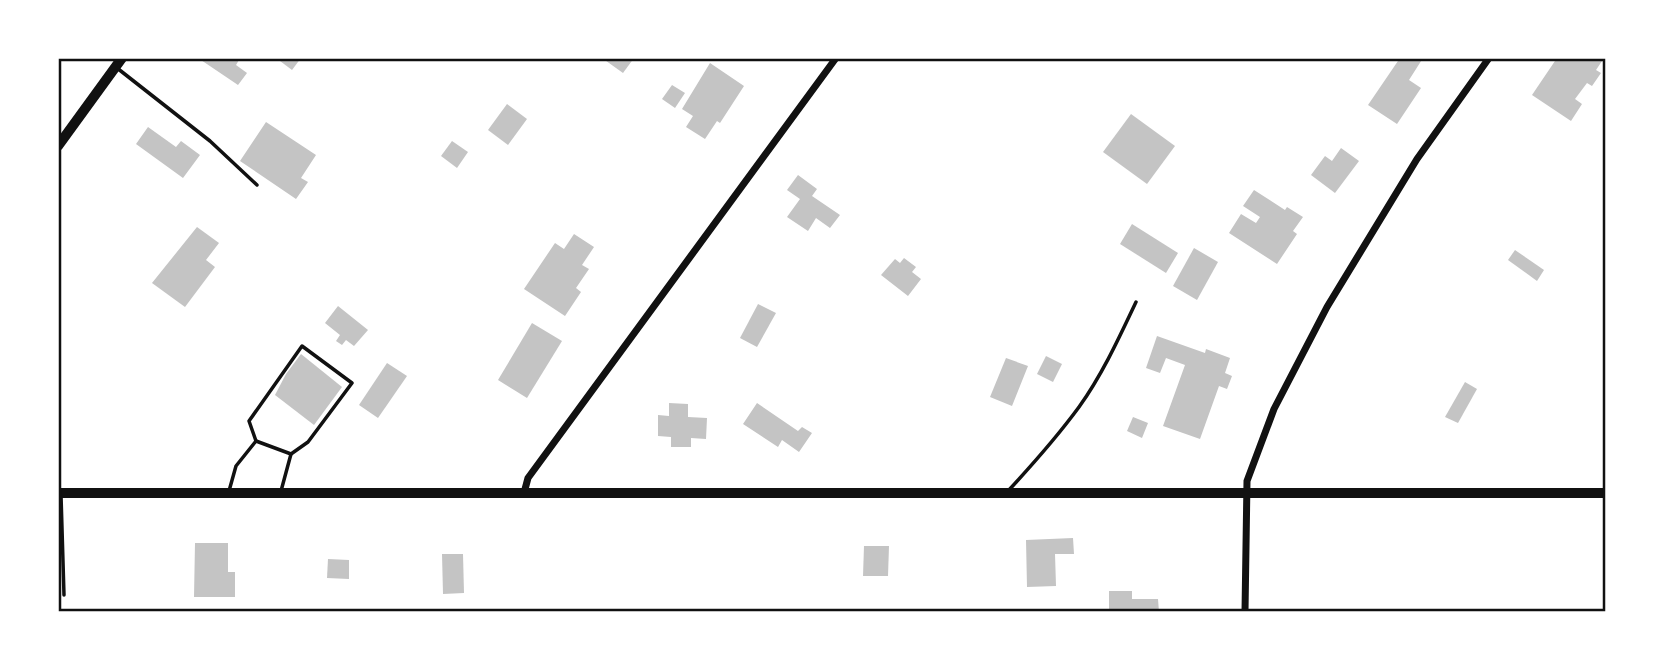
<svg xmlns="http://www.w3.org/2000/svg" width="1663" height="670" font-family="Spectral,serif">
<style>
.building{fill:#c4c4c4}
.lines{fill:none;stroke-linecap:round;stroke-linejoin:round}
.service{stroke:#111;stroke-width:3.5}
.minor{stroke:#111;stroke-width:7}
.tertiary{stroke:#111;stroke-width:10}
.secondary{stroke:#111;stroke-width:10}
.neatline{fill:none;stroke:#111;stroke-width:2.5}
</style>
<rect width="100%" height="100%" fill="#fff"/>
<g class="building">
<path d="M 198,58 L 236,58 L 239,60 L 236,65 L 247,73 L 238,85 Z"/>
<path d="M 276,58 L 301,58 L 292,70 Z"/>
<path d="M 602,58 L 634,58 L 623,73 Z"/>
<path d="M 1400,58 L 1423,58 L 1409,80 L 1421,88 L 1397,124 L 1368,105 Z"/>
<path d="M 1557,58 L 1604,58 L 1596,70 L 1601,73 L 1592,86 L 1587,83 L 1575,99 L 1582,104 L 1571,121 L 1532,95 Z"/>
<path d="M 710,63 L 744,86 L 720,123 L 717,121 L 705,139 L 686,127 L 693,116 L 682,109 Z"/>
<path d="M 672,85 L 685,93 L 675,108 L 662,99 Z"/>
<path d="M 507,104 L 527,119 L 508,145 L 488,130 Z"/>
<path d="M 1131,114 L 1175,146 L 1147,184 L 1103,152 Z"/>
<path d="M 266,122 L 316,155 L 301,178 L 308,182 L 296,199 L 240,161 Z"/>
<path d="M 148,127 L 176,147 L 181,141 L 200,155 L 183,178 L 136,144 Z"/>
<path d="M 452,141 L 468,152 L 457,168 L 441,156 Z"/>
<path d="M 1341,148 L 1359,161 L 1335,193 L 1311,175 L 1325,156 L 1332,161 Z"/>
<path d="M 798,175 L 817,189 L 812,196 L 840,215 L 830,228 L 816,218 L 808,231 L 787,217 L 800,199 L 787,190 Z"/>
<path d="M 1254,190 L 1285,210 L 1287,207 L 1303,217 L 1293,231 L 1297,234 L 1277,264 L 1229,233 L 1241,214 L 1256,223 L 1260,217 L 1243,206 Z"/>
<path d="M 1132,224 L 1178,253 L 1166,273 L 1120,244 Z"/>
<path d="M 197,227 L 219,243 L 206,260 L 215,267 L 185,307 L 152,283 Z"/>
<path d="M 574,234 L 594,247 L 582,265 L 589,269 L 576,288 L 581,292 L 565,316 L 524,289 L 555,243 L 564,249 Z"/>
<path d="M 1194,248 L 1218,262 L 1197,300 L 1173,286 Z"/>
<path d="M 1515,250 L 1544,270 L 1537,281 L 1508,260 Z"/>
<path d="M 904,258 L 916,267 L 912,272 L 921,279 L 908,296 L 881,275 L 895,259 L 900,263 Z"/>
<path d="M 758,304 L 776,313 L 757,347 L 740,338 Z"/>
<path d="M 338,306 L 368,330 L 354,346 L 346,340 L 342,345 L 336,341 L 340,335 L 325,323 Z"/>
<path d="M 532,323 L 562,341 L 527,398 L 498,380 Z"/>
<path d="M 1157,336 L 1205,353 L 1206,349 L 1230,358 L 1225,373 L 1232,376 L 1227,389 L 1219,386 L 1200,439 L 1163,426 L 1185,365 L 1166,358 L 1160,373 L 1146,368 Z"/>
<path d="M 301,354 L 342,387 L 314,425 L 275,395 L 286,374 Z"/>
<path d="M 1046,356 L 1062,364 L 1053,382 L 1037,374 Z"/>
<path d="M 1006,358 L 1028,366 L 1012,406 L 990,397 Z"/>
<path d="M 387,363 L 407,376 L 378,418 L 359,405 Z"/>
<path d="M 1465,382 L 1477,389 L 1458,423 L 1445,417 Z"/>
<path d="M 669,403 L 688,404 L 688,417 L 707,418 L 706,439 L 691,438 L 691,447 L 671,447 L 671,437 L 658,436 L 658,415 L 669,416 Z"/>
<path d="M 757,403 L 798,431 L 802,427 L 812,433 L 799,452 L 782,440 L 778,447 L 743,424 Z"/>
<path d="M 1133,417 L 1148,423 L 1142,438 L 1127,431 Z"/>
<path d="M 1073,538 L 1074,554 L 1055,554 L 1056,586 L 1027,587 L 1026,540 Z"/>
<path d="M 195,543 L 228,543 L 228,572 L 235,572 L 235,597 L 194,597 Z"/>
<path d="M 864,546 L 889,546 L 888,576 L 863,576 Z"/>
<path d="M 442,554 L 463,554 L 464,593 L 443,594 Z"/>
<path d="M 328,559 L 349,560 L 349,579 L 327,578 Z"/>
<path d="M 1109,591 L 1132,591 L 1132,599 L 1158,599 L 1159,612 L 1109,612 Z"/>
</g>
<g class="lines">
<g class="service">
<path d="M 117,68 L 210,141 L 257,185"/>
<path d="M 256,441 L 249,421 L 302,346 L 352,383 L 308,442 L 291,454"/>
<path d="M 229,491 L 236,466 L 256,441 L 291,454 L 281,491"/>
<path d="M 1008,491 C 1033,464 1057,437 1079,407 C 1102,375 1119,338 1136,302"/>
<path d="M 61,495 L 64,595"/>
</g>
<g class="minor">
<path d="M 524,493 L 528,478 L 836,58"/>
<path d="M 1245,612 L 1247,481 L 1274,409 L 1327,307 L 1417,159 L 1489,58"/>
</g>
<path class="tertiary" d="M 58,493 L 1605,493"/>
<path class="secondary" d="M 58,146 L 122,58"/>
</g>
<rect width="1663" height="670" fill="none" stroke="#ffffff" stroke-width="119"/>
<rect x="60" y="60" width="1544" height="550" class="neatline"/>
</svg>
